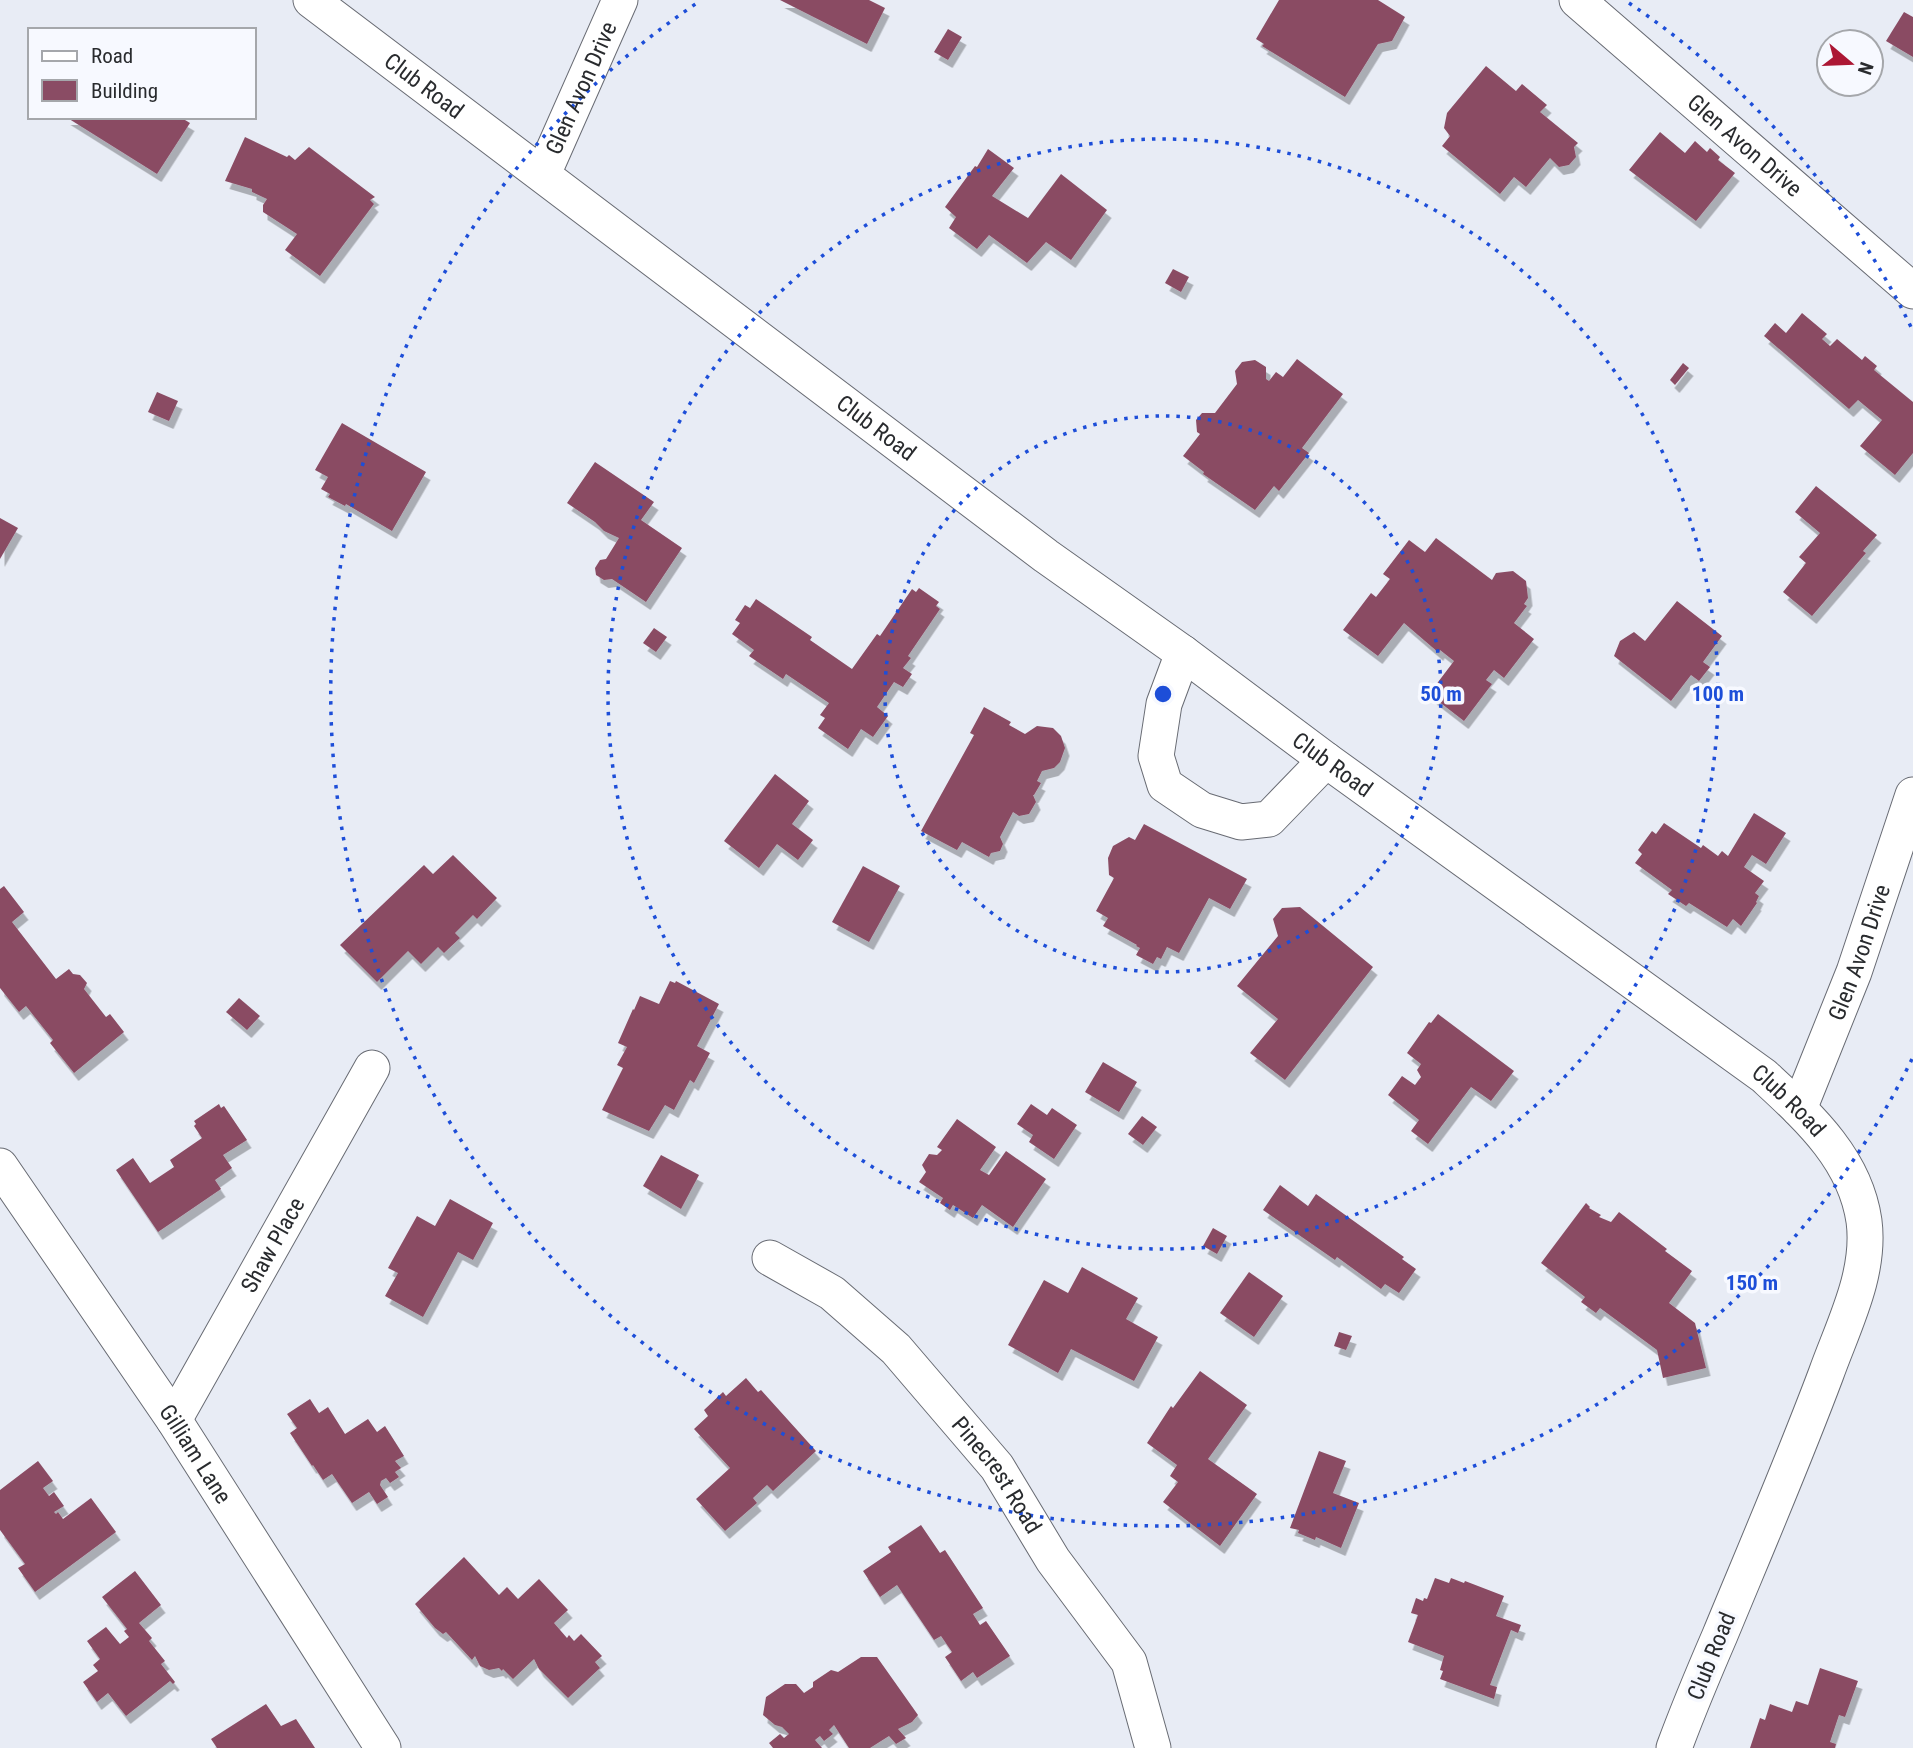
<svg xmlns="http://www.w3.org/2000/svg" width="1913" height="1748" font-family="'Roboto Condensed',sans-serif">
<style>
.building{fill:#8a4c64;filter:url(#shadow)}
.lines{fill:none;stroke-linecap:round;stroke-linejoin:round}
.minor-casing{stroke:#686b73;stroke-width:37}
.minor{stroke:#fff;stroke-width:35}
.ring{fill:none;stroke:#1d4ed8;stroke-width:3.5;stroke-dasharray:3.5 7}
.labels{text-anchor:middle;stroke-width:7;stroke-linejoin:round;paint-order:stroke}
.street-label{font-size:23px;fill:#292b2e;stroke:#f7f9ff}
.centre{fill:#1d4ed8;stroke:#f7f9ff;stroke-width:3.5}
.ring-label{font-size:21px;text-anchor:middle;font-weight:bold;fill:#1d4ed8;stroke:#f7f9ff;stroke-width:7;stroke-linejoin:round;paint-order:stroke}
</style>
<defs>
<filter id="shadow"><feDropShadow dx="4.5" dy="8" stdDeviation="0" flood-color="#0004"/></filter>
</defs>
<rect width="100%" height="100%" fill="#e8ecf5"/>
<g class="building">
<path d="M 780,0 L 869,0 L 885,8 L 867,44 Z"/>
<path d="M 1279,0 L 1378,0 L 1405,17 L 1392,41 L 1378,44 L 1345,97 L 1262,46 L 1264,44 L 1256,39 Z"/>
<path d="M 1904,12 L 1913,17 L 1913,57 L 1886,41 Z"/>
<path d="M 948,29 L 962,37 L 948,60 L 934,52 Z"/>
<path d="M 1486,66 L 1516,91 L 1522,84 L 1547,105 L 1540,112 L 1578,143 L 1574,147 L 1576,157 L 1569,165 L 1559,167 L 1550,158 L 1526,187 L 1514,177 L 1500,194 L 1442,146 L 1450,136 L 1444,128 L 1447,113 Z"/>
<path d="M 66,117 L 180,117 L 190,123 L 157,174 Z"/>
<path d="M 1660,132 L 1685,153 L 1695,141 L 1707,152 L 1710,148 L 1720,157 L 1718,160 L 1735,173 L 1696,221 L 1629,170 Z"/>
<path d="M 245,137 L 287,157 L 289,155 L 295,160 L 309,147 L 375,197 L 370,200 L 374,204 L 320,276 L 285,250 L 297,234 L 263,212 L 263,205 L 267,199 L 252,192 L 252,189 L 225,181 Z"/>
<path d="M 988,149 L 1014,168 L 992,196 L 1028,218 L 1061,174 L 1107,210 L 1071,260 L 1046,242 L 1027,263 L 989,235 L 977,249 L 949,228 L 956,217 L 945,207 L 975,166 L 977,167 Z"/>
<path d="M 1173,269 L 1189,277 L 1181,292 L 1165,283 Z"/>
<path d="M 1802,313 L 1827,334 L 1822,339 L 1830,346 L 1837,339 L 1862,360 L 1865,356 L 1877,366 L 1874,370 L 1913,402 L 1913,453 L 1895,475 L 1860,446 L 1882,420 L 1858,400 L 1849,409 L 1764,336 L 1775,323 L 1786,333 Z"/>
<path d="M 1297,359 L 1343,394 L 1302,448 L 1309,453 L 1279,491 L 1274,486 L 1255,510 L 1203,474 L 1204,472 L 1183,456 L 1200,434 L 1197,432 L 1196,420 L 1202,413 L 1215,413 L 1237,384 L 1235,371 L 1242,362 L 1255,360 L 1266,367 L 1266,379 L 1269,381 L 1276,372 L 1283,377 Z"/>
<path d="M 1683,363 L 1689,368 L 1675,385 L 1670,380 Z"/>
<path d="M 157,392 L 178,401 L 169,421 L 148,412 Z"/>
<path d="M 342,423 L 426,472 L 392,531 L 346,504 L 345,506 L 328,497 L 330,494 L 321,489 L 328,477 L 315,470 Z"/>
<path d="M 595,462 L 654,502 L 641,520 L 682,548 L 646,602 L 612,579 L 604,580 L 596,575 L 595,568 L 600,560 L 606,559 L 619,538 L 604,531 L 595,522 L 567,503 Z"/>
<path d="M 1816,486 L 1877,535 L 1863,551 L 1866,553 L 1812,616 L 1783,592 L 1806,563 L 1799,557 L 1820,533 L 1795,512 Z"/>
<path d="M 0,518 L 18,528 L 0,559 Z"/>
<path d="M 1436,538 L 1492,580 L 1496,573 L 1513,571 L 1526,581 L 1528,598 L 1524,604 L 1527,606 L 1514,623 L 1534,639 L 1504,678 L 1494,670 L 1486,680 L 1492,684 L 1464,721 L 1429,694 L 1454,661 L 1440,650 L 1439,653 L 1404,623 L 1378,656 L 1343,630 L 1371,593 L 1376,597 L 1390,579 L 1383,574 L 1409,540 L 1425,552 Z"/>
<path d="M 919,588 L 939,602 L 936,606 L 940,609 L 908,656 L 911,658 L 903,668 L 912,674 L 903,687 L 894,682 L 877,707 L 888,716 L 873,737 L 861,729 L 848,749 L 818,728 L 825,718 L 820,715 L 829,703 L 786,674 L 783,679 L 749,656 L 754,650 L 732,634 L 740,623 L 735,620 L 745,605 L 750,608 L 756,599 L 812,637 L 810,640 L 852,669 L 877,634 L 880,636 L 912,589 L 916,592 Z"/>
<path d="M 1677,601 L 1722,636 L 1703,662 L 1710,667 L 1699,681 L 1691,675 L 1671,701 L 1614,656 L 1620,641 L 1634,632 L 1645,641 Z"/>
<path d="M 654,628 L 667,637 L 656,652 L 643,643 Z"/>
<path d="M 984,707 L 1011,722 L 1009,725 L 1025,734 L 1037,726 L 1053,728 L 1061,736 L 1065,748 L 1060,762 L 1054,768 L 1042,771 L 1037,781 L 1041,783 L 1034,795 L 1033,795 L 1036,802 L 1029,814 L 1019,816 L 1013,812 L 1000,837 L 1003,844 L 1000,851 L 991,853 L 989,857 L 962,842 L 957,850 L 921,831 L 974,735 L 970,733 Z"/>
<path d="M 775,774 L 809,801 L 792,824 L 813,840 L 798,860 L 777,844 L 759,868 L 724,841 Z"/>
<path d="M 1754,813 L 1786,833 L 1766,864 L 1752,855 L 1744,867 L 1764,881 L 1755,893 L 1759,896 L 1756,902 L 1757,903 L 1741,926 L 1733,919 L 1727,927 L 1689,903 L 1686,906 L 1668,894 L 1672,890 L 1635,863 L 1642,854 L 1638,850 L 1652,831 L 1656,834 L 1664,823 L 1701,848 L 1703,845 L 1718,856 L 1722,851 L 1728,856 Z"/>
<path d="M 1144,824 L 1247,879 L 1230,909 L 1209,898 L 1179,953 L 1167,947 L 1161,959 L 1157,957 L 1153,964 L 1136,955 L 1140,948 L 1136,946 L 1137,945 L 1103,926 L 1108,918 L 1096,911 L 1114,878 L 1109,875 L 1108,858 L 1113,846 L 1129,837 L 1135,840 Z"/>
<path d="M 453,855 L 497,898 L 477,919 L 473,915 L 455,933 L 460,938 L 444,953 L 438,947 L 421,964 L 408,951 L 377,982 L 340,945 L 424,865 L 433,874 Z"/>
<path d="M 863,866 L 900,886 L 869,942 L 832,922 Z"/>
<path d="M 4,886 L 24,912 L 12,922 L 56,979 L 69,969 L 73,974 L 80,975 L 87,983 L 84,989 L 106,1017 L 110,1014 L 124,1032 L 74,1073 L 50,1043 L 53,1040 L 26,1006 L 19,1012 L 0,988 L 0,889 Z"/>
<path d="M 1300,907 L 1373,967 L 1285,1080 L 1250,1053 L 1278,1019 L 1237,986 L 1278,936 L 1273,919 L 1282,908 Z"/>
<path d="M 670,981 L 675,983 L 676,981 L 719,1004 L 697,1046 L 710,1053 L 694,1083 L 690,1080 L 674,1110 L 665,1105 L 649,1131 L 602,1110 L 623,1068 L 617,1065 L 627,1047 L 618,1043 L 633,1009 L 634,1010 L 640,996 L 659,1004 Z"/>
<path d="M 239,998 L 260,1016 L 247,1030 L 226,1012 Z"/>
<path d="M 1438,1014 L 1514,1071 L 1491,1101 L 1471,1087 L 1428,1144 L 1411,1131 L 1419,1120 L 1388,1095 L 1402,1076 L 1415,1085 L 1421,1077 L 1417,1070 L 1421,1064 L 1407,1053 L 1429,1022 L 1431,1023 Z"/>
<path d="M 1103,1062 L 1137,1082 L 1119,1112 L 1085,1092 Z"/>
<path d="M 219,1104 L 221,1108 L 224,1106 L 247,1140 L 223,1155 L 232,1168 L 215,1180 L 221,1189 L 158,1232 L 116,1170 L 133,1158 L 150,1183 L 174,1167 L 170,1160 L 202,1138 L 194,1126 L 196,1124 L 194,1121 Z"/>
<path d="M 1031,1104 L 1047,1115 L 1052,1108 L 1077,1125 L 1054,1159 L 1029,1142 L 1033,1135 L 1017,1124 Z"/>
<path d="M 1142,1116 L 1157,1127 L 1143,1145 L 1128,1134 Z"/>
<path d="M 957,1119 L 996,1147 L 980,1170 L 989,1175 L 1006,1151 L 1046,1179 L 1013,1227 L 982,1205 L 973,1218 L 953,1205 L 950,1210 L 940,1203 L 943,1198 L 919,1182 L 926,1172 L 922,1165 L 929,1154 L 937,1155 L 942,1150 L 937,1147 Z"/>
<path d="M 661,1155 L 699,1175 L 681,1209 L 643,1186 Z"/>
<path d="M 1280,1185 L 1308,1206 L 1316,1194 L 1404,1257 L 1402,1259 L 1416,1269 L 1399,1293 L 1385,1284 L 1381,1289 L 1337,1257 L 1335,1260 L 1263,1210 Z"/>
<path d="M 450,1199 L 493,1223 L 473,1260 L 458,1252 L 423,1317 L 385,1296 L 398,1273 L 388,1268 L 417,1216 L 435,1226 Z"/>
<path d="M 1586,1203 L 1590,1207 L 1589,1208 L 1601,1215 L 1599,1217 L 1611,1222 L 1619,1212 L 1667,1249 L 1665,1251 L 1692,1271 L 1669,1303 L 1695,1323 L 1706,1368 L 1663,1378 L 1657,1350 L 1600,1308 L 1596,1313 L 1581,1302 L 1585,1297 L 1541,1263 Z"/>
<path d="M 1213,1228 L 1227,1236 L 1217,1254 L 1203,1246 Z"/>
<path d="M 1082,1267 L 1138,1298 L 1126,1319 L 1158,1337 L 1134,1381 L 1071,1349 L 1058,1373 L 1008,1345 L 1044,1280 L 1068,1293 Z"/>
<path d="M 1249,1272 L 1283,1296 L 1254,1337 L 1220,1313 Z"/>
<path d="M 1339,1332 L 1352,1336 L 1346,1350 L 1334,1346 Z"/>
<path d="M 1200,1371 L 1247,1405 L 1208,1459 L 1257,1494 L 1220,1546 L 1163,1502 L 1178,1482 L 1170,1476 L 1177,1465 L 1147,1443 L 1171,1406 L 1173,1408 Z"/>
<path d="M 746,1378 L 758,1392 L 761,1390 L 816,1451 L 773,1491 L 767,1485 L 753,1498 L 757,1503 L 725,1531 L 696,1499 L 730,1468 L 694,1429 L 708,1416 L 704,1410 L 723,1392 L 726,1396 Z"/>
<path d="M 310,1399 L 319,1413 L 328,1407 L 345,1434 L 368,1419 L 377,1432 L 385,1426 L 404,1456 L 395,1461 L 401,1468 L 395,1472 L 399,1477 L 390,1483 L 386,1478 L 381,1481 L 380,1485 L 388,1497 L 377,1504 L 369,1492 L 352,1503 L 332,1474 L 323,1480 L 313,1465 L 312,1466 L 290,1433 L 297,1428 L 287,1414 Z"/>
<path d="M 1319,1451 L 1346,1461 L 1333,1493 L 1359,1503 L 1341,1548 L 1316,1537 L 1315,1540 L 1298,1533 L 1299,1530 L 1290,1528 Z"/>
<path d="M 38,1461 L 53,1481 L 43,1488 L 49,1496 L 54,1492 L 64,1506 L 54,1512 L 56,1514 L 58,1512 L 63,1519 L 91,1498 L 116,1532 L 35,1592 L 18,1568 L 25,1564 L 0,1530 L 0,1490 Z"/>
<path d="M 921,1525 L 940,1553 L 945,1550 L 983,1608 L 973,1614 L 980,1625 L 986,1621 L 1010,1656 L 977,1678 L 973,1672 L 961,1681 L 945,1657 L 952,1652 L 941,1636 L 934,1640 L 897,1585 L 880,1597 L 863,1571 L 891,1552 L 888,1547 Z"/>
<path d="M 464,1557 L 499,1595 L 507,1587 L 518,1599 L 539,1579 L 568,1610 L 554,1623 L 567,1638 L 569,1635 L 574,1641 L 581,1634 L 602,1656 L 595,1662 L 600,1668 L 568,1698 L 539,1669 L 534,1659 L 513,1679 L 503,1669 L 502,1671 L 499,1668 L 489,1670 L 480,1666 L 475,1656 L 472,1660 L 446,1632 L 443,1634 L 435,1628 L 415,1604 Z"/>
<path d="M 135,1571 L 161,1605 L 139,1623 L 152,1638 L 149,1641 L 165,1661 L 161,1664 L 175,1682 L 173,1684 L 170,1681 L 126,1716 L 108,1693 L 97,1702 L 83,1682 L 98,1671 L 93,1665 L 100,1659 L 87,1641 L 106,1627 L 120,1644 L 129,1637 L 124,1631 L 127,1629 L 102,1597 Z"/>
<path d="M 1435,1578 L 1449,1583 L 1451,1578 L 1464,1583 L 1465,1581 L 1504,1596 L 1496,1616 L 1521,1625 L 1518,1633 L 1511,1630 L 1490,1685 L 1497,1687 L 1494,1699 L 1440,1679 L 1443,1671 L 1440,1670 L 1444,1656 L 1408,1642 L 1418,1615 L 1411,1613 L 1416,1598 L 1423,1601 L 1424,1598 L 1427,1599 Z"/>
<path d="M 861,1657 L 877,1657 L 918,1715 L 912,1722 L 898,1729 L 906,1738 L 896,1744 L 889,1736 L 870,1748 L 849,1748 L 834,1725 L 829,1730 L 833,1734 L 824,1741 L 820,1736 L 815,1740 L 822,1748 L 773,1748 L 769,1743 L 780,1734 L 784,1738 L 789,1734 L 782,1727 L 775,1725 L 763,1715 L 766,1697 L 785,1684 L 796,1684 L 804,1693 L 813,1687 L 813,1682 L 831,1670 L 838,1672 Z"/>
<path d="M 1820,1668 L 1858,1681 L 1845,1717 L 1839,1715 L 1830,1742 L 1836,1744 L 1835,1748 L 1750,1748 L 1760,1718 L 1765,1720 L 1770,1704 L 1792,1712 L 1796,1701 L 1808,1705 Z"/>
<path d="M 266,1704 L 281,1726 L 296,1719 L 315,1748 L 217,1748 L 211,1739 Z"/>
</g>
<g class="lines">
<defs>
<g id="minor">
<path id="s1" d="M 311,0 L 1046,556 L 1183,653 L 1326,760 L 1764,1076 C 1807,1116 1855,1158 1864,1221 C 1871,1274 1843,1326 1826,1374 C 1793,1462 1756,1548 1720,1635 C 1704,1672 1688,1710 1674,1748"/>
<path id="s2" d="M 1577,0 L 1913,291"/>
<path id="s3" d="M 543,174 L 620,0"/>
<path d="M 1183,653 L 1164,704 L 1156,756 L 1165,785 L 1202,810 L 1241,822 L 1269,819 L 1326,760"/>
<path id="s4" d="M 1799,1109 L 1854,972 L 1913,795"/>
<path id="s5" d="M 0,1166 L 174,1420 L 383,1748"/>
<path id="s6" d="M 770,1258 L 832,1293 L 896,1349 L 997,1467 L 1053,1560 L 1129,1662 L 1153,1748"/>
<path id="s7" d="M 174,1420 L 372,1068"/>
</g>
</defs>
<use href="#minor" class="minor-casing"/>
<use href="#minor" class="minor"/>
</g>
<g class="ring">
<circle cx="1163" cy="694" r="278"/>
<circle cx="1163" cy="694" r="555"/>
<path d="M1912 1059A833 833 0 1 1 697 3M1629 3A833 833 0 0 1 1912 329"/>
</g>
<g class="labels">
<g class="street-label">
<text dy="8" stroke="none"><textPath href="#s1" startOffset="142">Club Road</textPath></text>
<text dy="8" stroke="none"><textPath href="#s3" startOffset="94">Glen Avon Drive</textPath></text>
<text dy="8" stroke="none"><textPath href="#s2" startOffset="222">Glen Avon Drive</textPath></text>
<text dy="8" stroke="none"><textPath href="#s1" startOffset="709">Club Road</textPath></text>
<text dy="8" stroke="none"><textPath href="#s1" startOffset="1276">Club Road</textPath></text>
<text dy="8" stroke="none"><textPath href="#s4" startOffset="168">Glen Avon Drive</textPath></text>
<text dy="8" stroke="none"><textPath href="#s1" startOffset="1843">Club Road</textPath></text>
<text dy="8" stroke="none"><textPath href="#s7" startOffset="201">Shaw Place</textPath></text>
<text dy="8" stroke="none"><textPath href="#s5" startOffset="348">Gilliam Lane</textPath></text>
<text dy="8" stroke="none"><textPath href="#s6" startOffset="318">Pinecrest Road</textPath></text>
<text transform="translate(1711 1656) rotate(-68)" y="8">Club Road</text>
</g>
</g>
<circle cx="1163" cy="694" r="10" class="centre"/>
<g class="ring-label">
<text x="1441" y="701">50 m</text>
<text x="1718" y="701">100 m</text>
<text x="1752" y="1290">150 m</text>
</g>
<rect x="28" y="28" width="228" height="91" fill="#f7f9ff" stroke="#a5a7ab" stroke-width="2"/>
<rect x="42" y="51" width="35" height="10" fill="#ffffff" stroke="#a5a7ab" stroke-width="2"/>
<text x="91" y="63" font-size="21" fill="#292b2e">Road</text>
<rect x="42" y="80" width="35" height="21" fill="#8a4c64" stroke="#a5a7ab" stroke-width="2"/>
<text x="91" y="98" font-size="21" fill="#292b2e">Building</text>
<g transform="translate(1850 63) rotate(109)"><circle r="33" fill="#f7f9ff" stroke="#a5a7ab" stroke-width="2"/>
<path d="M0-5L12 26L0 18L-12 26Z" fill="#ac1734"/>
<text y="-10" font-size="19" font-weight="bold" text-anchor="middle" fill="#292b2e">N</text>
</g>
</svg>
